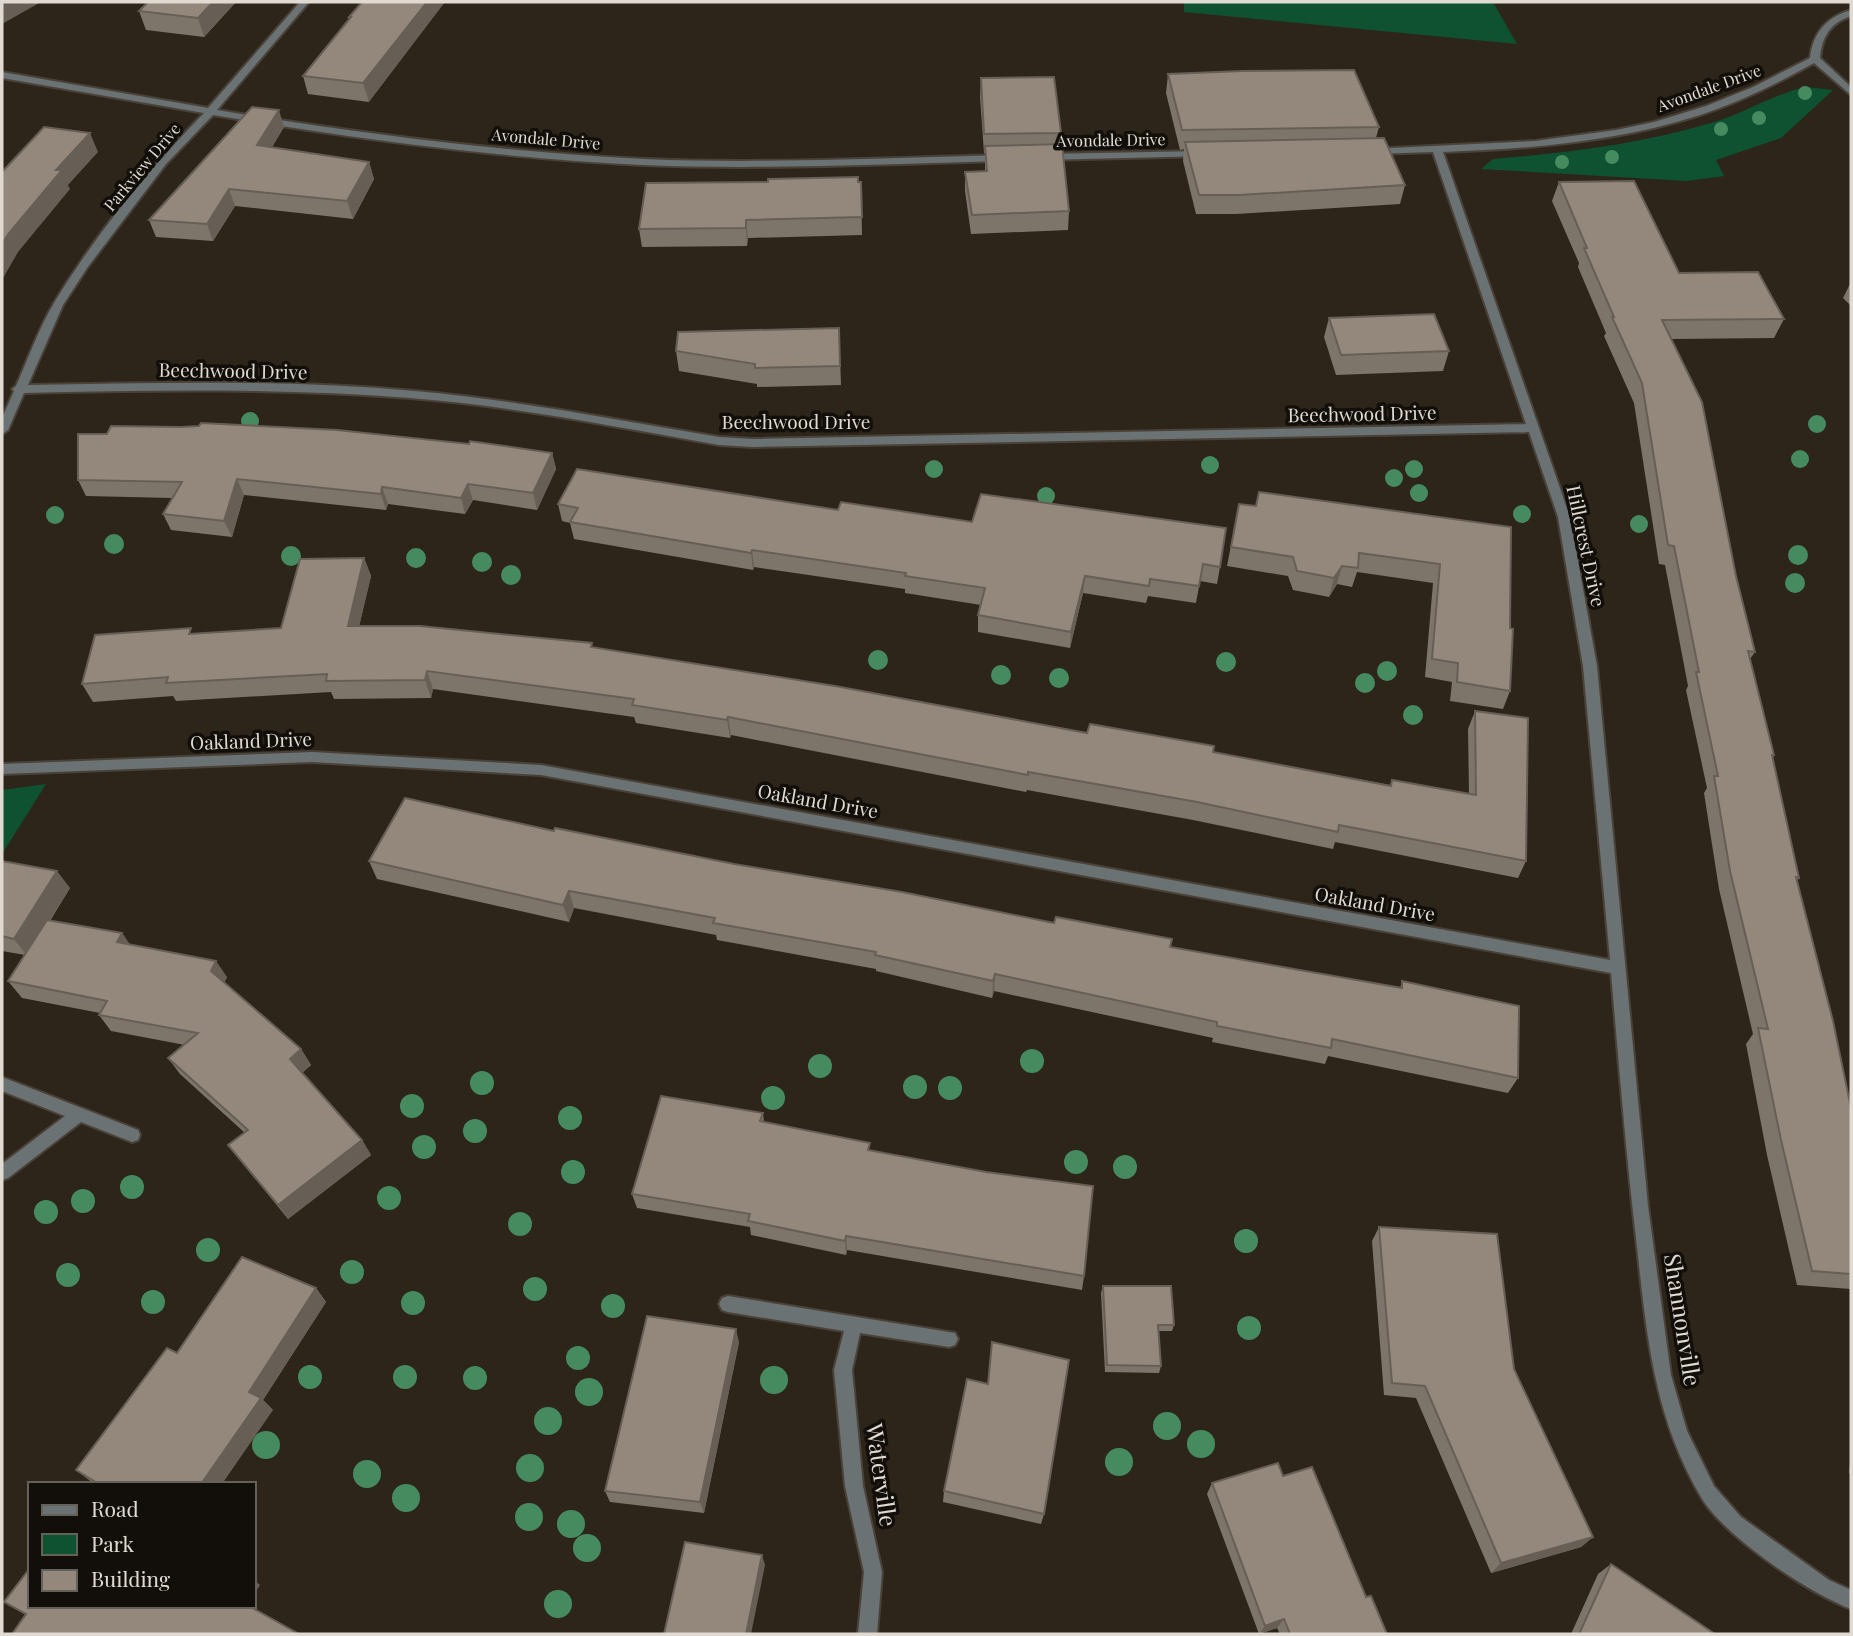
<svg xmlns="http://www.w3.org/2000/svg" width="1853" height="1636" font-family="'Playfair Display',serif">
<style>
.green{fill:#0e5232}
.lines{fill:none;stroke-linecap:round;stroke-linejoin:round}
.minor-casing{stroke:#4a4238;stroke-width:4}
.minor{fill:#6a7274;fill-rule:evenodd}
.tree{fill:#468b60}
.wall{fill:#7e756a}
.shaded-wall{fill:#675f56}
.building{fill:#93887b;stroke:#675f56;stroke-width:2}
.labels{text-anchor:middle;stroke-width:7;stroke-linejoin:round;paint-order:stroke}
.far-street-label{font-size:16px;fill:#e0dad3;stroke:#120f0a}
.street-label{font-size:19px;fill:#e0dad3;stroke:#120f0a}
.near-street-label{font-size:23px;fill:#e0dad3;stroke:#120f0a}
</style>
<rect width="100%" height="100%" fill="#2d251a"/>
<g class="green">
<path d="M 1184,2 L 1493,2 L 1517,44 L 1184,12 Z"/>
<path d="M 1806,87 L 1833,90 L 1781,138 L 1716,160 L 1724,176 L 1687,181 L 1481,169 L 1493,159 C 1567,153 1640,144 1711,123 C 1743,114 1773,94 1806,87 Z"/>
<path d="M 46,784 L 2,854 L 2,790 Z"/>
</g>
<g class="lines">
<defs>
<g id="minor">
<path d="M 300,2 L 309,2 L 217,110 C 358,133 500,152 643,159 C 763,164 883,158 1003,155 L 1008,158 L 1003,161 C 883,164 763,170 643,165 C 499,158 355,139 213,115 L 166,164 L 87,268 L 63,305 L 28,385 C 157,383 286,379 415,391 C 517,400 618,420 719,437 L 753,439 L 1526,424 L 1433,152 L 1373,154 L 1370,153 L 1370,149 L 1535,141 L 1616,130 L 1654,122 L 1706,106 L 1753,87 L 1810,58 C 1813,32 1827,17 1851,10 L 1851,16 C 1830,23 1822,37 1820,58 L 1851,87 L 1851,95 L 1814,63 C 1777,84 1738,103 1697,116 C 1615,142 1528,149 1443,152 L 1570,517 L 1597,666 L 1648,1206 L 1671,1375 L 1687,1431 L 1714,1486 L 1741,1517 L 1829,1580 L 1851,1590 L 1851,1609 C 1808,1593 1724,1536 1701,1497 C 1654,1417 1647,1337 1637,1247 C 1626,1156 1619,1065 1611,973 L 541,775 L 312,762 L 2,774 L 2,764 L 312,752 L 541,765 L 1610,960 L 1583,666 L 1558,517 L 1529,432 L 753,447 L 719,445 C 616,427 514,406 410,398 C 282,388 153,390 24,393 L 8,430 L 2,434 L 2,418 L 14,391 L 12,389 L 16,386 C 28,359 39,328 54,303 C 96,234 148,170 204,113 L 2,78 L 2,72 L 208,108 Z"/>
<path d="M 1202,151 L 1207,154 L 1205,156 L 1044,160 L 1039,157 L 1044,154 Z"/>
<path d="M 2,1077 L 138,1130 L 140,1135 L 138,1140 L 132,1142 L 81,1122 L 8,1178 L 2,1180 L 2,1164 L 65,1116 L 2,1091 Z"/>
<path d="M 728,1296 L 955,1333 L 958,1339 L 955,1345 L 949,1347 L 860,1333 L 852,1370 L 863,1486 L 882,1572 L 877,1634 L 858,1634 L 864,1572 L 845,1486 L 834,1370 L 844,1331 L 728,1312 L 722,1310 L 719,1304 L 722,1298 Z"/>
</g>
</defs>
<use href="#minor" class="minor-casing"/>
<use href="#minor" class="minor"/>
</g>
<g class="tree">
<circle cx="1805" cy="93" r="7"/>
<circle cx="1759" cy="118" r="7"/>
<circle cx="1721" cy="129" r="7"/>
<circle cx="1612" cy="157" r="7"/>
<circle cx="1562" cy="162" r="7"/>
<circle cx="250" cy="421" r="9"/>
<circle cx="1817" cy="424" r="9"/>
<circle cx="1800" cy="459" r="9"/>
<circle cx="1210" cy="465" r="9"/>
<circle cx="934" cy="469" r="9"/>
<circle cx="1414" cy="469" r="9"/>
<circle cx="1394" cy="478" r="9"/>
<circle cx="1419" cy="493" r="9"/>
<circle cx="1046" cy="496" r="9"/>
<circle cx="1522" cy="514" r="9"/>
<circle cx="55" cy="515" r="9"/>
<circle cx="1639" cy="524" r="9"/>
<circle cx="114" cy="544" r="10"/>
<circle cx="1798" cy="555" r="10"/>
<circle cx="291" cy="556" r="10"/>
<circle cx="416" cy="558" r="10"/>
<circle cx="482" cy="562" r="10"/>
<circle cx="511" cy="575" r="10"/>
<circle cx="1795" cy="583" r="10"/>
<circle cx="878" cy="660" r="10"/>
<circle cx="1226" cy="662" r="10"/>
<circle cx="1387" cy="671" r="10"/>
<circle cx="1001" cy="675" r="10"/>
<circle cx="1059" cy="678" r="10"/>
<circle cx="1365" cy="683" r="10"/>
<circle cx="1413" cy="715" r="10"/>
<circle cx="1032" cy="1061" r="12"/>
<circle cx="820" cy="1066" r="12"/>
<circle cx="482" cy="1083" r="12"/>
<circle cx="915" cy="1087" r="12"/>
<circle cx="950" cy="1088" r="12"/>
<circle cx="773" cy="1098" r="12"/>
<circle cx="412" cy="1106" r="12"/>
<circle cx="570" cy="1118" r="12"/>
<circle cx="475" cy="1131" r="12"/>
<circle cx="424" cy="1147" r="12"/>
<circle cx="1076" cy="1162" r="12"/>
<circle cx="1125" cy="1167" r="12"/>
<circle cx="573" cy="1172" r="12"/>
<circle cx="132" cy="1187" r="12"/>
<circle cx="389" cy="1198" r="12"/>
<circle cx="83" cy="1201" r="12"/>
<circle cx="46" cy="1212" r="12"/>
<circle cx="520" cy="1224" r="12"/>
<circle cx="1246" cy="1241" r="12"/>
<circle cx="208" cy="1250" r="12"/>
<circle cx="352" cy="1272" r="12"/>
<circle cx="68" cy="1275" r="12"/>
<circle cx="535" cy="1289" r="12"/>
<circle cx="153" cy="1302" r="12"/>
<circle cx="413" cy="1303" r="12"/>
<circle cx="613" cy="1306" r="12"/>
<circle cx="1249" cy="1328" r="12"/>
<circle cx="578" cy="1358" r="12"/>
<circle cx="310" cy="1377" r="12"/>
<circle cx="405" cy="1377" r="12"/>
<circle cx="475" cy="1378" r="12"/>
<circle cx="774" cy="1380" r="14"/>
<circle cx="589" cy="1392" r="14"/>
<circle cx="548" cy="1421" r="14"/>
<circle cx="1167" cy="1426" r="14"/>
<circle cx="1201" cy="1444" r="14"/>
<circle cx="266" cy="1445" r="14"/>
<circle cx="1119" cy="1462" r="14"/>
<circle cx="530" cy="1468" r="14"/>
<circle cx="367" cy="1474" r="14"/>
<circle cx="406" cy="1498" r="14"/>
<circle cx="529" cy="1517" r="14"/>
<circle cx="571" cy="1524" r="14"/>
<circle cx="587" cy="1548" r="14"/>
<circle cx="558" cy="1604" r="14"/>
</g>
<g class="wall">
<path d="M 148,2 L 236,2 L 204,37 L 146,30 L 139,11 Z"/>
<path d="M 362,2 L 369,102 L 308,94 L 303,76 L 350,19 L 349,17 Z"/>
<path d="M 1168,74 L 1379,127 L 1376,138 L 1405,185 L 1400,204 L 1236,214 L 1196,214 L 1183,161 L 1184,149 L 1180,150 L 1166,93 Z"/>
<path d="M 981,78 L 1061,133 L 1060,144 L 1069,211 L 1068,230 L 971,234 L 965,191 L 965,172 L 985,171 L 985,153 L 984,153 L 980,97 Z"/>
<path d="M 284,127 L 272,147 L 369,162 L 374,179 L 353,219 L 235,206 L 213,241 L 156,237 L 149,220 Z"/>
<path d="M 858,182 L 861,182 L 862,235 L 748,238 L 747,246 L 642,247 L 639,229 Z"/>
<path d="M 1559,182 L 1679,273 L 1784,319 L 1774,338 L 1671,339 L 1736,576 L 1755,652 L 1750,659 L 1774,755 L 1773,758 L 1799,878 L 1797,881 L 1851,1108 L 1851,1289 L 1797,1285 L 1767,1155 L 1746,1044 L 1753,1034 L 1719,889 L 1704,793 L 1707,788 L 1686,690 L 1688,686 L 1665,565 L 1659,564 L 1634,403 L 1604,336 L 1606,333 L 1578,267 L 1579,263 L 1552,201 Z"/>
<path d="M 1851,282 L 1851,306 L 1843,298 Z"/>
<path d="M 1329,318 L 1449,351 L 1443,371 L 1336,375 L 1324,337 Z"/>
<path d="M 839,328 L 841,385 L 757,387 L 757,384 L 679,371 L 676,351 Z"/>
<path d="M 469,444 L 552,453 L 556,469 L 537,510 L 473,500 L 465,514 L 388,504 L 386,510 L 244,495 L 232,537 L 171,530 L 163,514 L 172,498 L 86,496 L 78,480 Z"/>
<path d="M 558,504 L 838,510 L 1220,567 L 1217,584 L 1200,581 L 1196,603 L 1148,596 L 1146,603 L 1083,593 L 1070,648 L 978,632 L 978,615 L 981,605 L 905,593 L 905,589 L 754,567 L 753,570 L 574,539 L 570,523 L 562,521 Z"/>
<path d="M 1239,504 L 1256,506 L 1511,527 L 1510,691 L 1503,709 L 1450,701 L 1452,682 L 1425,677 L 1433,583 L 1357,572 L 1352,587 L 1337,584 L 1329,597 L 1293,590 L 1288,576 L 1227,566 Z"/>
<path d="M 364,558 L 371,576 L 359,626 L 593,647 L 1087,733 L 1213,752 L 1390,785 L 1392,780 L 1469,794 L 1468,729 L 1475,711 L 1526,861 L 1518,878 L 1335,842 L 1333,849 L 1193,820 L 1027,790 L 1026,792 L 731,735 L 730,738 L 636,723 L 634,717 L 433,689 L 431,698 L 334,699 L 331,692 L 176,701 L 173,696 L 93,702 L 82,684 L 193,634 L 281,628 Z"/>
<path d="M 554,831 L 1170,947 L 1400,988 L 1402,981 L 1518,1078 L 1508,1093 L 1328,1056 L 1325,1064 L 1212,1042 L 1213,1038 L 994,991 L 992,998 L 876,971 L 876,969 L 717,940 L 716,935 L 574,908 L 569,922 L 377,879 L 369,861 Z"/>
<path d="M 2,861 L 70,888 L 50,921 L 122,933 L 130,945 L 227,977 L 224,983 L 301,1049 L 311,1065 L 302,1073 L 362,1140 L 371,1155 L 288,1219 L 228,1145 L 245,1133 L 180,1074 L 168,1058 L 185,1045 L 111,1031 L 99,1015 L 100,1013 L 22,998 L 8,981 L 25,955 L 2,951 Z"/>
<path d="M 763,1113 L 764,1122 L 870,1150 L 1084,1276 L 1082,1290 L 847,1250 L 846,1255 L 751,1235 L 750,1227 L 637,1208 L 632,1194 Z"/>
<path d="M 1379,1227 L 1514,1369 L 1593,1537 L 1581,1547 L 1491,1573 L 1416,1398 L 1384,1395 L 1372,1241 Z"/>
<path d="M 1103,1286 L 1174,1325 L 1172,1331 L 1159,1331 L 1161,1366 L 1159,1373 L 1105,1372 L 1101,1293 Z"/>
<path d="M 316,1288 L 326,1302 L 263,1400 L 273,1410 L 93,1483 L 76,1470 L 177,1353 Z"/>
<path d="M 739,1342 L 704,1513 L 610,1502 L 605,1491 Z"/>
<path d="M 988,1384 L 1044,1514 L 1041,1524 L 943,1502 L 944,1491 Z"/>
<path d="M 1851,1454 L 1851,1474 L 1849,1473 Z"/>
<path d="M 1283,1476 L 1366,1597 L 1387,1634 L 1280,1634 L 1277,1628 L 1259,1634 L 1207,1494 L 1212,1483 Z"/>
<path d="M 1611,1564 L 1715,1634 L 1571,1634 L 1598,1574 Z"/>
</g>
<g class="shaded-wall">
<path d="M 2,2 L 41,2 L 2,24 Z"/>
<path d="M 213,2 L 236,2 L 204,37 L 198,18 Z"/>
<path d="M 427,2 L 445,2 L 369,102 L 363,83 Z"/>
<path d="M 279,110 L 284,127 L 263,162 L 257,145 Z"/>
<path d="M 90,133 L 98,152 L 68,185 L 70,189 L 18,252 L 2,280 L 2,244 L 9,233 L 56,170 Z"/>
<path d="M 369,162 L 374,179 L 353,219 L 347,201 Z"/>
<path d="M 229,189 L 235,206 L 213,241 L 207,224 Z"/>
<path d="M 746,220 L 748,238 L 747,246 L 746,228 Z"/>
<path d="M 552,453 L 556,469 L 537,510 L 533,493 Z"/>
<path d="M 237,479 L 244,495 L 232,537 L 224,521 Z"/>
<path d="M 468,484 L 473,500 L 465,514 L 461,498 Z"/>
<path d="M 382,487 L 388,504 L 386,510 L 381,494 Z"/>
<path d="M 752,550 L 754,567 L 753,570 L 751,553 Z"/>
<path d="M 364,558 L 371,576 L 355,644 L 348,626 Z"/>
<path d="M 1342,566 L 1337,584 L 1329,597 L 1334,578 Z"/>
<path d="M 1085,576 L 1083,593 L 1070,648 L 1071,632 Z"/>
<path d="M 427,671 L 433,689 L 431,698 L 425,680 Z"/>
<path d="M 728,717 L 731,735 L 730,738 L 727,720 Z"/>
<path d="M 57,871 L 70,888 L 27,956 L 14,939 Z"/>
<path d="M 569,891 L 574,908 L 569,922 L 563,905 Z"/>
<path d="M 122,933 L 134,950 L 117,942 Z"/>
<path d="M 216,961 L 227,977 L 221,988 L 211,971 Z"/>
<path d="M 995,974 L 994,991 L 992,998 L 993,981 Z"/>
<path d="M 301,1049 L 311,1065 L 300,1075 L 290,1059 Z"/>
<path d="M 362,1140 L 371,1155 L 288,1219 L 278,1205 Z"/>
<path d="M 846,1236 L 847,1250 L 846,1255 L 845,1241 Z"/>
<path d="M 316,1288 L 326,1302 L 263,1400 L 273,1410 L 222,1484 L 201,1484 L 249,1392 Z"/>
<path d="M 736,1329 L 739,1342 L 704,1513 L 700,1502 Z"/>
<path d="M 1593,1537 L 1581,1547 L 1491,1573 L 1501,1563 Z"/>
<path d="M 762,1555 L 765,1565 L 751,1634 L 746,1634 Z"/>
<path d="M 254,1580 L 260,1585 L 254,1594 Z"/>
<path d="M 1284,1619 L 1277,1628 L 1259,1634 L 1265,1626 Z"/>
</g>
<g class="building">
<path d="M 148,2 L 213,2 L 198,18 L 139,11 Z"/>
<path d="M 362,2 L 427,2 L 363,83 L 303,76 L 351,17 L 349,17 Z"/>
<path d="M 1354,70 L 1379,127 L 1182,130 L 1168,74 L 1243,71 Z"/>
<path d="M 1054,77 L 1061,133 L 984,134 L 981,78 Z"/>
<path d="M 252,107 L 279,110 L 257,145 L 369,162 L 347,201 L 229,189 L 207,224 L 149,220 Z"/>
<path d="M 44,127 L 90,133 L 56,170 L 62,170 L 9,233 L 2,244 L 2,172 Z"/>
<path d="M 1384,138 L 1405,185 L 1239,195 L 1199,195 L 1185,142 Z"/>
<path d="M 1062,144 L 1069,211 L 972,215 L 965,172 L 987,171 L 985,146 Z"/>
<path d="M 858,177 L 858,182 L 861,182 L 862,217 L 746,220 L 746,228 L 639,229 L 646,183 L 768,182 L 768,179 Z"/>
<path d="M 1634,181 L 1679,273 L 1758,272 L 1784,319 L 1662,320 L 1702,402 L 1736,576 L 1755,652 L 1748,651 L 1774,755 L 1772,755 L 1799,878 L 1796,877 L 1833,1021 L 1851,1108 L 1851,1274 L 1812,1271 L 1781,1140 L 1758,1028 L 1768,1029 L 1730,871 L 1714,776 L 1718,776 L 1696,672 L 1699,672 L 1674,546 L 1668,545 L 1642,383 L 1612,317 L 1614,317 L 1584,248 L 1587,248 L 1559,182 Z"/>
<path d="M 1434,314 L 1449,351 L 1341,355 L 1329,318 Z"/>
<path d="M 839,328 L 840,366 L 755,368 L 755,364 L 676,351 L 678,332 Z"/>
<path d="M 201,423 L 337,430 L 469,444 L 470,441 L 552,453 L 533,493 L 468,484 L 461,498 L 382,487 L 381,494 L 237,479 L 224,521 L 163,514 L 182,482 L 78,480 L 78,434 L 107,434 L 111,426 L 181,427 L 199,426 Z"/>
<path d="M 577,469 L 838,510 L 841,502 L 972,522 L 981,494 L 1226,528 L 1220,567 L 1203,564 L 1199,586 L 1150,579 L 1149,586 L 1085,576 L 1071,632 L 978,615 L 985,588 L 905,576 L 906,573 L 752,550 L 751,553 L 570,522 L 578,508 L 558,504 Z"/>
<path d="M 1259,492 L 1511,527 L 1510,628 L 1513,629 L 1510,691 L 1457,682 L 1458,663 L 1432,659 L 1440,564 L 1359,553 L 1358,568 L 1342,566 L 1334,578 L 1297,571 L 1293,557 L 1231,547 L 1239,504 L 1256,506 Z"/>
<path d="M 364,558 L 348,626 L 420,626 L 592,643 L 591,647 L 835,686 L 1087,733 L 1090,724 L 1214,746 L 1213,752 L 1391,786 L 1392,780 L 1476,795 L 1475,711 L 1528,718 L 1526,861 L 1339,825 L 1338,832 L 1197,802 L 1028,772 L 1028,775 L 728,717 L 727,720 L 632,705 L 634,699 L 427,671 L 425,680 L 326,681 L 327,674 L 166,683 L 168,677 L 82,684 L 95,635 L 191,628 L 189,634 L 281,628 L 300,559 Z"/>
<path d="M 405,798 L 554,831 L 555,828 L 734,864 L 902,892 L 1054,923 L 1056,917 L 1172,939 L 1170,947 L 1402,988 L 1402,981 L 1519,1006 L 1518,1078 L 1332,1039 L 1331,1048 L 1217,1026 L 1217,1022 L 995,974 L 993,981 L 875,955 L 876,952 L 713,923 L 715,918 L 569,891 L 563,905 L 369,861 Z"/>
<path d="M 2,861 L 57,871 L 14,939 L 2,936 Z"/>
<path d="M 47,920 L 122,933 L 117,942 L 216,961 L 211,971 L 301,1049 L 290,1059 L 362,1140 L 278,1205 L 228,1145 L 248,1130 L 168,1058 L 198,1033 L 99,1015 L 107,1001 L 8,981 Z"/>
<path d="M 661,1096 L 763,1113 L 760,1121 L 870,1143 L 868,1150 L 986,1172 L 1093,1186 L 1084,1276 L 846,1236 L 845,1241 L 748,1221 L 750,1214 L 632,1194 Z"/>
<path d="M 1379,1227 L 1497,1234 L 1514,1369 L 1593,1537 L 1501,1563 L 1425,1386 L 1392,1383 Z"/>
<path d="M 242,1257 L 316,1288 L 249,1392 L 261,1398 L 201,1484 L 92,1484 L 94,1481 L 76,1470 L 167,1348 L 177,1353 Z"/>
<path d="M 1103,1286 L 1171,1286 L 1174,1325 L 1158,1325 L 1161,1366 L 1107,1365 Z"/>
<path d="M 647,1316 L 736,1329 L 700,1502 L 605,1491 Z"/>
<path d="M 992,1342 L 1069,1360 L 1044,1514 L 944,1491 L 967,1379 L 988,1384 Z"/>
<path d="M 1278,1463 L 1283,1476 L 1312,1467 L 1366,1597 L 1371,1596 L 1387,1634 L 1290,1634 L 1284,1619 L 1265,1626 L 1212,1483 Z"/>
<path d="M 685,1542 L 762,1555 L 746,1634 L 664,1634 Z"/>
<path d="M 1611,1564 L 1715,1634 L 1579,1634 Z"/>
<path d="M 30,1568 L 30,1606 L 249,1606 L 299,1634 L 12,1634 L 26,1614 L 4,1602 Z"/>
</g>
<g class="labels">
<g class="far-street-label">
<text transform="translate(1709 88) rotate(-20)" y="6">Avondale Drive</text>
<text transform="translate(546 139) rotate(5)" y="6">Avondale Drive</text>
<text transform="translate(1111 140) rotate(-1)" y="6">Avondale Drive</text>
<text transform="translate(142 167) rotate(-50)" y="6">Parkview Drive</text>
</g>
<g class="street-label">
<text transform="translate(233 371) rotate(1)" y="7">Beechwood Drive</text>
<text transform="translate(1362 414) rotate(-1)" y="7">Beechwood Drive</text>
<text x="796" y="429">Beechwood Drive</text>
<text transform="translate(1586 546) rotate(78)" y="7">Hillcrest Drive</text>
<text transform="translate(251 741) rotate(-2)" y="7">Oakland Drive</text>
<text transform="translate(818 801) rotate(10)" y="7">Oakland Drive</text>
<text transform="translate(1375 904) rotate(10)" y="7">Oakland Drive</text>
</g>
<g class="near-street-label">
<text transform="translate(1682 1320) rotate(81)" y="8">Shannonville</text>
<text transform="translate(881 1475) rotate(82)" y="8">Waterville</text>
</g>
</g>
<rect width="1853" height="1636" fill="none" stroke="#e0dad3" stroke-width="7"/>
<rect x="28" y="1482" width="228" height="126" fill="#120f0a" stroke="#64605a" stroke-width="2"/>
<rect x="42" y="1505" width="35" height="10" fill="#6a7274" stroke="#64605a" stroke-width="2"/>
<text x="91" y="1517" font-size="21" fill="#e0dad3">Road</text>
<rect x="42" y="1534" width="35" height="21" fill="#0e5232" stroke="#64605a" stroke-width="2"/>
<text x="91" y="1552" font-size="21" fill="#e0dad3">Park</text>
<rect x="42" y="1570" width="35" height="21" fill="#93887b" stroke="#64605a" stroke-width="2"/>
<text x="91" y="1587" font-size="21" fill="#e0dad3">Building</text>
</svg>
